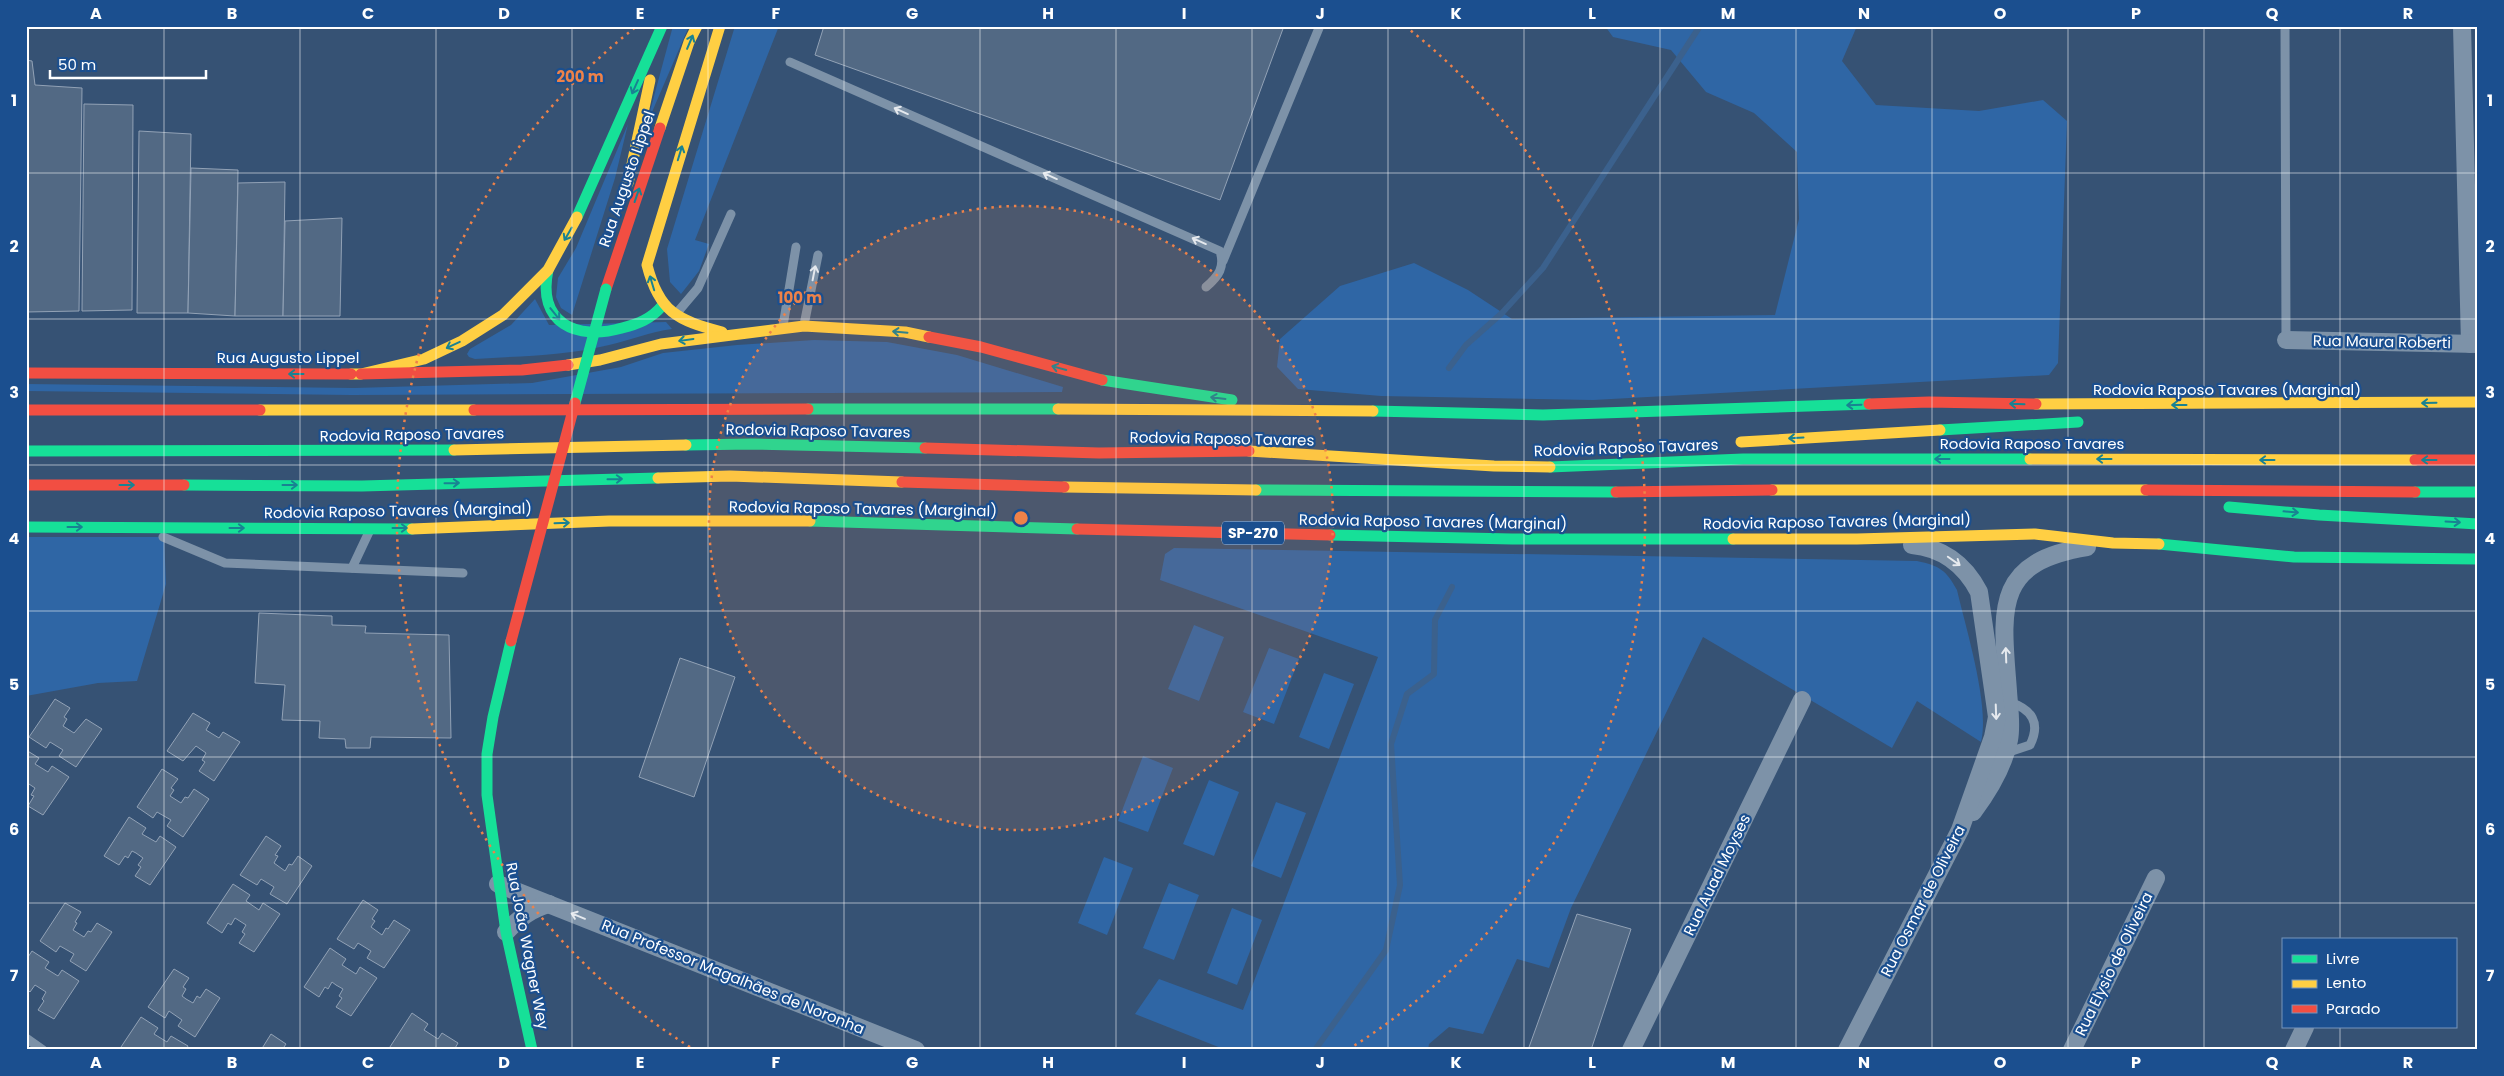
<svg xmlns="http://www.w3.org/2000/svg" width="2504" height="1076" font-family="Poppins,sans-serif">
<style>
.green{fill:#2f66a5}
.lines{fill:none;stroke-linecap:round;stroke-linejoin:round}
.stream{stroke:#3b618d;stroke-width:6}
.building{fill:#526984;stroke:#92a2b6}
.lane{stroke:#7d92a8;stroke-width:9}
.street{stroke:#7d92a8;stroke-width:18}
.fast{stroke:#16e098;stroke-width:11}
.slow{stroke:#ffcf43;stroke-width:11}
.jam{stroke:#f24e42;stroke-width:11}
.fast-bridge{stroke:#16e098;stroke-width:11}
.jam-bridge{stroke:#f24e42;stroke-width:11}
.oneway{stroke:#198292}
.oneway2{stroke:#e5e9ee}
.grid{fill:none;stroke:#fff;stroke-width:1;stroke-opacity:0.55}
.ring{fill:none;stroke:#ee8249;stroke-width:2.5;stroke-dasharray:2.5 5}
.labels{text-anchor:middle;stroke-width:4.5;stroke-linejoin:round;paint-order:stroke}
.shield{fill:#1b4f8f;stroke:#bbcadd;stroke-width:1}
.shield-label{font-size:14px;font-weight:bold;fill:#fff}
.street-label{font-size:15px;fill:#fff;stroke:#1b4f8f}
.centre{fill:#ee8249;stroke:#1b4f8f;stroke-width:2.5}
.ring-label{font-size:15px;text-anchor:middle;font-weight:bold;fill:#ee8249;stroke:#1b4f8f;stroke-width:4.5;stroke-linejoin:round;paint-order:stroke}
.neatline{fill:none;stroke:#fff;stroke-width:2}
.grid-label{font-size:16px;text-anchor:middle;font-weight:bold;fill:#fff}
</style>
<rect width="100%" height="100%" fill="#365274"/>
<g class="green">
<path d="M 673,26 L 689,26 L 646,126 L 670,37 Z"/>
<path d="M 735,26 L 779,26 L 695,240 L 709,244 L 699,271 L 681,294 L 670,282 L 667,249 Z"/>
<path d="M 1605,26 L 1857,26 L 1842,61 L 1876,105 L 1979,111 L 2043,100 L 2067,121 L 2058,363 L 2049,375 L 1593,400 L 1381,396 L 1298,389 L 1277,367 L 1280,339 L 1340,286 L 1414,263 L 1468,290 L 1512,319 L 1775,315 L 1799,219 L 1797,152 L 1754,113 L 1706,92 L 1671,50 L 1613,37 Z"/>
<path d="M 628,124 L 615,178 L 572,315 L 561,308 L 556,297 L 558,278 L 576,248 Z"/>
<path d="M 535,299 L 549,325 L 666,322 L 672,329 C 650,332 631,340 609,345 C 565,356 519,356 475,359 L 469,357 L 467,354 L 470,349 L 511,325 Z"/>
<path d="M 814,340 L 887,342 L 957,355 L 1063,387 L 1062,392 L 352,395 L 26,391 L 26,384 L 354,388 L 532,383 L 621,367 L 663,353 L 737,345 Z"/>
<path d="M 26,537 L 164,537 L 166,584 L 137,681 L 98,683 L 26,696 Z"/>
<path d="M 1174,548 L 1917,561 C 1940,566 1946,570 1957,590 C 1966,629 1990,706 1981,742 L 1917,701 L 1892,748 L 1703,637 L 1571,908 L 1549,968 L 1517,959 L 1483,1034 L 1449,1027 L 1429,1044 L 1428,1050 L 1226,1050 L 1135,1014 L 1159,979 L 1243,1010 L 1378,657 L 1160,580 L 1165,554 Z"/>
<path d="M 1194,625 L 1224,637 L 1199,701 L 1168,689 Z"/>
<path d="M 1269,648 L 1299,659 L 1274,724 L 1243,712 Z"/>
<path d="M 1324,673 L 1354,684 L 1329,749 L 1299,737 Z"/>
<path d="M 1143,756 L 1173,768 L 1148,832 L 1118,821 Z"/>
<path d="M 1209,780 L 1239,792 L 1214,856 L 1183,844 Z"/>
<path d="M 1276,802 L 1306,813 L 1281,878 L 1251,866 Z"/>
<path d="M 1104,857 L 1133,868 L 1107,935 L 1078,923 Z"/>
<path d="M 1169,883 L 1199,895 L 1174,960 L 1143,948 Z"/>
<path d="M 1232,908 L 1262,920 L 1237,985 L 1207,973 Z"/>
</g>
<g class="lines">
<g class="stream">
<path d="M 1449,368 L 1466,345 L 1502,313 L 1543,268 L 1700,26"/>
<path d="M 1315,1050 L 1386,950 L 1400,885 L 1391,744 L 1407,694 L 1434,674 L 1435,620 L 1452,587"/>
</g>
</g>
<g class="building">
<path d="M 824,26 L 1284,26 L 1220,200 L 815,55 Z"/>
<path d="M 26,60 L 32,61 L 35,85 L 82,88 L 79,311 L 26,312 Z"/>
<path d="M 84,104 L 133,105 L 132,310 L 82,311 Z"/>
<path d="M 139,131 L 191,134 L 188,313 L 137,313 Z"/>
<path d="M 191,168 L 238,170 L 235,316 L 188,313 Z"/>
<path d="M 285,182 L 283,316 L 235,316 L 238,183 Z"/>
<path d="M 342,218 L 340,316 L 283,316 L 285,221 Z"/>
<path d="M 259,613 L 332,616 L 332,625 L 366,626 L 365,633 L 449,635 L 451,738 L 371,737 L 370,748 L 346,748 L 345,739 L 319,738 L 320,721 L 282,720 L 285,685 L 255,683 Z"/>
<path d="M 680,658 L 735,677 L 694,797 L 639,777 Z"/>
<path d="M 55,699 L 70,708 L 64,717 L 67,719 L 63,726 L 74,733 L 86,719 L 102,729 L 76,767 L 59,756 L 63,750 L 50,742 L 46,748 L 29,737 Z"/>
<path d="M 193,713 L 210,723 L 206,730 L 219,738 L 223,732 L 240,742 L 214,781 L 199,771 L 205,762 L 202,760 L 206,753 L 196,746 L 183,761 L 167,751 Z"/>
<path d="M 26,750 L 39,758 L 35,764 L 48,772 L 52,766 L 69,777 L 43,815 L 28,806 L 34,796 L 31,795 L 35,788 L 26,782 Z"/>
<path d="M 162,769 L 178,779 L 171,788 L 174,790 L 170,796 L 181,803 L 185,797 L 188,798 L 194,789 L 209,799 L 183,837 L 167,826 L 171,820 L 157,812 L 153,818 L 137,807 Z"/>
<path d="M 129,817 L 146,828 L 142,834 L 156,842 L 160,836 L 176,847 L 150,885 L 135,876 L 141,867 L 138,865 L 143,858 L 136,853 L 132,851 L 128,858 L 125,856 L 119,865 L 104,856 Z"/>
<path d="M 266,836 L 281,846 L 275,855 L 278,856 L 274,863 L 285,871 L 289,864 L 292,865 L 298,856 L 312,866 L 287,904 L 270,894 L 274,887 L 261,879 L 257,885 L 240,875 Z"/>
<path d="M 233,884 L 250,895 L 246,901 L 259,910 L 263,903 L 280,914 L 254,952 L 239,943 L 245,934 L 242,932 L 246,925 L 235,918 L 231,925 L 228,923 L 222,933 L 207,923 Z"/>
<path d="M 363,900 L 378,910 L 372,919 L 375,921 L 371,927 L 382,935 L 386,928 L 388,929 L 394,920 L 410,930 L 384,968 L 367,958 L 371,951 L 358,943 L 354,949 L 337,939 Z"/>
<path d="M 65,903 L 81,912 L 75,922 L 77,923 L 73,930 L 84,937 L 88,931 L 91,932 L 97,923 L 112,932 L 86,971 L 70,961 L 74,954 L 60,946 L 56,952 L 40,941 Z"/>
<path d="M 1577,914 L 1631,929 L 1591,1050 L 1528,1050 Z"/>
<path d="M 330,948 L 346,959 L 342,965 L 356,974 L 360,967 L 377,978 L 351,1016 L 336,1007 L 342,998 L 339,996 L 343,989 L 336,985 L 332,982 L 328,989 L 325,987 L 319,997 L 304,987 Z"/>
<path d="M 32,951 L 49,962 L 45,968 L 58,976 L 62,970 L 79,981 L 54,1019 L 38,1010 L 44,1001 L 42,999 L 46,992 L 35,985 L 30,992 L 28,990 L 26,993 L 26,960 Z"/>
<path d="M 174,969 L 189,978 L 183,987 L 186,989 L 182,996 L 186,999 L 193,1003 L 197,996 L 200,998 L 206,989 L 220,998 L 195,1037 L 178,1026 L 182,1020 L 169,1011 L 165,1018 L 148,1007 Z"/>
<path d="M 412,1013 L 428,1024 L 424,1030 L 438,1039 L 442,1033 L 458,1043 L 454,1050 L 418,1050 L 414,1048 L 413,1050 L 388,1050 Z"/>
<path d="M 141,1017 L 158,1028 L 154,1034 L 167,1042 L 171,1036 L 188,1046 L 186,1050 L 119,1050 Z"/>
<path d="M 271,1034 L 286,1044 L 282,1050 L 261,1050 Z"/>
</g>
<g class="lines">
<g class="lane">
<path d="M 2285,26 L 2286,340"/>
<path d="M 790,62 L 1220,251 C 1225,267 1219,276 1206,287"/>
<path d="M 1223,261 L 1319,28"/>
<path d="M 676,314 L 698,288 L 731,214"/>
<path d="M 804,325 L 818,255"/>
<path d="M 783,326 L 796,247"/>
<path d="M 163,537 L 225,563 L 463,573"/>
<path d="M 352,568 L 369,532"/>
<path d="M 2007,756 L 2012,751 L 2030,745 C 2041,723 2032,709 2009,702"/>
<path d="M 26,1038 L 43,1050"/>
</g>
<g class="street">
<path d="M 2462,26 L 2470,344"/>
<path d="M 2286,340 L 2478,344"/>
<path d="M 1973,812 C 1988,792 2004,765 2009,740 C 2012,725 2009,707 2008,691 C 2002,611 1992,562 2087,547"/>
<path d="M 498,884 L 916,1050"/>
<path d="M 506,932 C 517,920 533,908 549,904"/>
<path d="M 1631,1050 L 1802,700"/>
<path d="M 1847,1050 L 1960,830 L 1993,737 L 1997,717 L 1979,592 C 1965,565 1944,548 1912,545"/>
<path d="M 2072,1050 L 2156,878"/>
<path d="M 2294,1050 L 2305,1027"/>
</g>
<g class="fast">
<path d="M 577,217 L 662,26"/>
<path d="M 548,270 C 537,323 576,341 622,328 C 638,324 651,319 662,306"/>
<path d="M 1102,380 L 1232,400"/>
<path d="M 808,409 L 1058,409"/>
<path d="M 1373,411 L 1543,415 L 1869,404"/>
<path d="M 1940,430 L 2078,422"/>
<path d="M 686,445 L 752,444 L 925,448"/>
<path d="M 26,451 L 454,450"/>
<path d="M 1550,467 L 1743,459 L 2030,459"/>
<path d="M 184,485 L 362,486 L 658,478"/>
<path d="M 1256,490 L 1616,492"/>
<path d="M 2415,492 L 2478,492"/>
<path d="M 2229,507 L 2319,515 L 2478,524"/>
<path d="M 810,521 L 1077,529"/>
<path d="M 26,527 L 412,529"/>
<path d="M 1330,535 L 1512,539 L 1733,539"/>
<path d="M 2159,544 L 2294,557 L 2478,559"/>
<path d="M 511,641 L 493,717 L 487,754 L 487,795 L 506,932 L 532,1050"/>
</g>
<g class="slow">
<path d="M 720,26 L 647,265 C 659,312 677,320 722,332"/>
<path d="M 660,128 L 689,42 L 697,26"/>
<path d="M 628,183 L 650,80"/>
<path d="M 568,365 L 600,360 L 661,344 L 804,326 L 905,332 L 929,337"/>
<path d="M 351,374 L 361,374 L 424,359 L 462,341 L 503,315 L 548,270 L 577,217"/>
<path d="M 2036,404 L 2478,402"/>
<path d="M 1058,409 L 1373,411"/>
<path d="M 260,410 L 474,410"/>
<path d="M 1741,442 L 1940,430"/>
<path d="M 454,450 L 686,445"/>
<path d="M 1249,451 L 1494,466 L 1550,467"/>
<path d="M 2030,459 L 2415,460"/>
<path d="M 658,478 L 730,476 L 902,482"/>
<path d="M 1064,487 L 1256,490"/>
<path d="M 1772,490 L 2146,490"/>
<path d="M 412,529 L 609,521 L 810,521"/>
<path d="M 1733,539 L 1857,539 L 2035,534 L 2113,543 L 2159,544"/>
</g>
<g class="jam">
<path d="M 606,289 L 660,128"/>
<path d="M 929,337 L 981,347 L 1102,380"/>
<path d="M 26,373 L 351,374"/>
<path d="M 361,374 L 522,370 L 568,365"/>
<path d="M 1869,404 L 1929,402 L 2036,404"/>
<path d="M 26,410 L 260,410"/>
<path d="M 474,410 L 808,409"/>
<path d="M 925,448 L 1099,453 L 1249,451"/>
<path d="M 2415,460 L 2478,460"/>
<path d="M 902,482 L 1064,487"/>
<path d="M 26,485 L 184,485"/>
<path d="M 2146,490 L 2415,492"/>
<path d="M 1616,492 L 1772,490"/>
<path d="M 1077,529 L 1330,535"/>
</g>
<path class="fast-bridge" d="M 575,403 L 606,289"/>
<path class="jam-bridge" d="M 511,641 L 575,403"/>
</g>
<defs><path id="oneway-shaft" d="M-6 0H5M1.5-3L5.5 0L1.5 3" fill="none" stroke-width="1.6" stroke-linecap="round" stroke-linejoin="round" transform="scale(1.25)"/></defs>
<g class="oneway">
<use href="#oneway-shaft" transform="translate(690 42) rotate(-67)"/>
<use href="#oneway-shaft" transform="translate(635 87) rotate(114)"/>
<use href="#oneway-shaft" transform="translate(680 153) rotate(-73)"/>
<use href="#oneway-shaft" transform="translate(637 195) rotate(-71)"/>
<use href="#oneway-shaft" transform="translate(568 234) rotate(120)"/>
<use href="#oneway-shaft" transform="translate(652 283) rotate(-107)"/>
<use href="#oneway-shaft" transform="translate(555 314) rotate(51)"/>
<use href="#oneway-shaft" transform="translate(900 332) rotate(-175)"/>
<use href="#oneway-shaft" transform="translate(686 340) rotate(172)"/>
<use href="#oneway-shaft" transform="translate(453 345) rotate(155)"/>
<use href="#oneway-shaft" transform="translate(1059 368) rotate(-165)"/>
<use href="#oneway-shaft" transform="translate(296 374) rotate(-180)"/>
<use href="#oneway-shaft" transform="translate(1218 398) rotate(-173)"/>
<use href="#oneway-shaft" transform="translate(2429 403) rotate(179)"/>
<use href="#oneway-shaft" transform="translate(2017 404) rotate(-178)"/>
<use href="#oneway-shaft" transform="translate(1854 405) rotate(178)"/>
<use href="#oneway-shaft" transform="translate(2179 405) rotate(180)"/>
<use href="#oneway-shaft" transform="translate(1796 438) rotate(177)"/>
<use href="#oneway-shaft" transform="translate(1942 459) rotate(-180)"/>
<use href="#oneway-shaft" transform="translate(2104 459) rotate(-180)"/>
<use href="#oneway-shaft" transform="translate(2267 460) rotate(-180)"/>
<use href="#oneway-shaft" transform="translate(2429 460) rotate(-180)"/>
<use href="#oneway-shaft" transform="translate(615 479) rotate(-1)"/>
<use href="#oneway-shaft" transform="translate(452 483) rotate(-1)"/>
<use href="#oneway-shaft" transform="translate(127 485)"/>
<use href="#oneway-shaft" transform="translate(290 485)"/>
<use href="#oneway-shaft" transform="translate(2291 512) rotate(5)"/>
<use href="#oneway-shaft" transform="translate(2453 522) rotate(3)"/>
<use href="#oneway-shaft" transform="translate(562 523) rotate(-2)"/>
<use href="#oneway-shaft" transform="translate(75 527)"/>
<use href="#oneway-shaft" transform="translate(237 528)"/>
<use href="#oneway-shaft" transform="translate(400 528)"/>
</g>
<g class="oneway2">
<use href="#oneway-shaft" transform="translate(901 111) rotate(-156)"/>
<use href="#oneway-shaft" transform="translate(1050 176) rotate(-156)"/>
<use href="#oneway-shaft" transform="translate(1199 241) rotate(-156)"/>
<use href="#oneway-shaft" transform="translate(814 273) rotate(-79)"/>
<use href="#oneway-shaft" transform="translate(1954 561) rotate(35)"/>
<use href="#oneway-shaft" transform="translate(2006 655) rotate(-92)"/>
<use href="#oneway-shaft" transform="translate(1996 712) rotate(88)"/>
<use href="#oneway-shaft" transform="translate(578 916) rotate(-158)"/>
</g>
<path class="grid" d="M 164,26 L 164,1050M 300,26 L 300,1050M 436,26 L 436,1050M 572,26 L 572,1050M 708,26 L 708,1050M 844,26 L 844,1050M 980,26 L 980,1050M 1116,26 L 1116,1050M 1252,26 L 1252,1050M 1388,26 L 1388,1050M 1524,26 L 1524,1050M 1660,26 L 1660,1050M 1796,26 L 1796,1050M 1932,26 L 1932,1050M 2068,26 L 2068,1050M 2204,26 L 2204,1050M 2340,26 L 2340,940M 26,173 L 2478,173M 26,319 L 2478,319M 26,465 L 2478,465M 26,611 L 2478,611M 26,757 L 2478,757M 26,903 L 2478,903M 2340,1027 L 2340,1050"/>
<circle cx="1021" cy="518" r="312" fill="#ee8249" fill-opacity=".12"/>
<g class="ring">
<circle cx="1021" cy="518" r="312"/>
<path d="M690 1047A624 624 0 0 1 637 26M1405 26A624 624 0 0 1 1352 1047"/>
</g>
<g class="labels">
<rect class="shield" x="1222" y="521.5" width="62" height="23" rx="4"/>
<g class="shield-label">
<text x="1253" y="538">SP-270</text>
</g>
<g class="street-label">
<text transform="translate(627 179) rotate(-71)" y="5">Rua Augusto Lippel</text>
<text transform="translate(2382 342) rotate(1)" y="5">Rua Maura Roberti</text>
<text x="288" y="363">Rua Augusto Lippel</text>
<text x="2227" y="395">Rodovia Raposo Tavares (Marginal)</text>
<text transform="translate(818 431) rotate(1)" y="5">Rodovia Raposo Tavares</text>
<text transform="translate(412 435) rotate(-1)" y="5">Rodovia Raposo Tavares</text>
<text transform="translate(1222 439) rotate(1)" y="5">Rodovia Raposo Tavares</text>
<text x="2032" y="449">Rodovia Raposo Tavares</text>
<text transform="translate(1626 448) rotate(-2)" y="5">Rodovia Raposo Tavares</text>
<text transform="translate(863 509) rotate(1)" y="5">Rodovia Raposo Tavares (Marginal)</text>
<text transform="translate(398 511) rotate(-1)" y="5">Rodovia Raposo Tavares (Marginal)</text>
<text transform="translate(1433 522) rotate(1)" y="5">Rodovia Raposo Tavares (Marginal)</text>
<text transform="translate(1837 522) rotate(-1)" y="5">Rodovia Raposo Tavares (Marginal)</text>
<text transform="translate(1717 875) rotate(-64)" y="5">Rua Auad Moyses</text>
<text transform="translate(1923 901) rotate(-63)" y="5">Rua Osmar de Oliveira</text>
<text transform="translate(527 946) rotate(79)" y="5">Rua João Wagner Wey</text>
<text transform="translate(2114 964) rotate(-64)" y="5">Rua Elysio de Oliveira</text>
<text transform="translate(733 977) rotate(22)" y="5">Rua Professor Magalhães de Noronha</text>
</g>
</g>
<circle cx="1021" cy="518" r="8" class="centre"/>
<g class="ring-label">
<text x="580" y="82">200 m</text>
<text x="800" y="303">100 m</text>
</g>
<rect width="2504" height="1076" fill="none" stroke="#1b4f8f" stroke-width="55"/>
<rect x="2282" y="938" width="175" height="90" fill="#1b4f8f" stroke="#7695bc"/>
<rect x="2292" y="955" width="25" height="8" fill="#16e098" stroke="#7695bc"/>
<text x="2326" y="964" font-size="15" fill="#ffffff">Livre</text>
<rect x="2292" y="980" width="25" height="8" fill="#ffcf43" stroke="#7695bc"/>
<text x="2326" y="988" font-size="15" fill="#ffffff">Lento</text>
<rect x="2292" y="1005" width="25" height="8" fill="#f24e42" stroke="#7695bc"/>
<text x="2326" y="1014" font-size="15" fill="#ffffff">Parado</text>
<path d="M50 70v8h156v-8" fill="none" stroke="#ffffff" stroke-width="2.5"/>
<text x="58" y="70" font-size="15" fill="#ffffff" stroke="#1b4f8f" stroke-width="4" paint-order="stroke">50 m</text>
<rect x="28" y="28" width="2448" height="1020" class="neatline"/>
<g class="grid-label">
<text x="96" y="19">A</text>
<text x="232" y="19">B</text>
<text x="368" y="19">C</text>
<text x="504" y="19">D</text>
<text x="640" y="19">E</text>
<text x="776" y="19">F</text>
<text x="912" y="19">G</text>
<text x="1048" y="19">H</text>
<text x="1184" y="19">I</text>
<text x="1320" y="19">J</text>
<text x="1456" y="19">K</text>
<text x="1592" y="19">L</text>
<text x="1728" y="19">M</text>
<text x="1864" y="19">N</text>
<text x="2000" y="19">O</text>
<text x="2136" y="19">P</text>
<text x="2272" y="19">Q</text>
<text x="2408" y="19">R</text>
<text x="14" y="106">1</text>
<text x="2490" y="106">1</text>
<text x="14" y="252">2</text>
<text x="2490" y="252">2</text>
<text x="14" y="398">3</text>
<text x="2490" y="398">3</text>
<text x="14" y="544">4</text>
<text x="2490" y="544">4</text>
<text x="14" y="690">5</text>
<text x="2490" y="690">5</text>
<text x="14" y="835">6</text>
<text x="2490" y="835">6</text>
<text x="14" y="981">7</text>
<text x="2490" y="981">7</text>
<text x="96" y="1068">A</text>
<text x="232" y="1068">B</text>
<text x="368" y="1068">C</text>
<text x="504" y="1068">D</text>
<text x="640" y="1068">E</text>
<text x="776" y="1068">F</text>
<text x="912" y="1068">G</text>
<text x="1048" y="1068">H</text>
<text x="1184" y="1068">I</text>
<text x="1320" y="1068">J</text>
<text x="1456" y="1068">K</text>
<text x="1592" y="1068">L</text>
<text x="1728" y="1068">M</text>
<text x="1864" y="1068">N</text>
<text x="2000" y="1068">O</text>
<text x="2136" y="1068">P</text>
<text x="2272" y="1068">Q</text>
<text x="2408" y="1068">R</text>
</g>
</svg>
